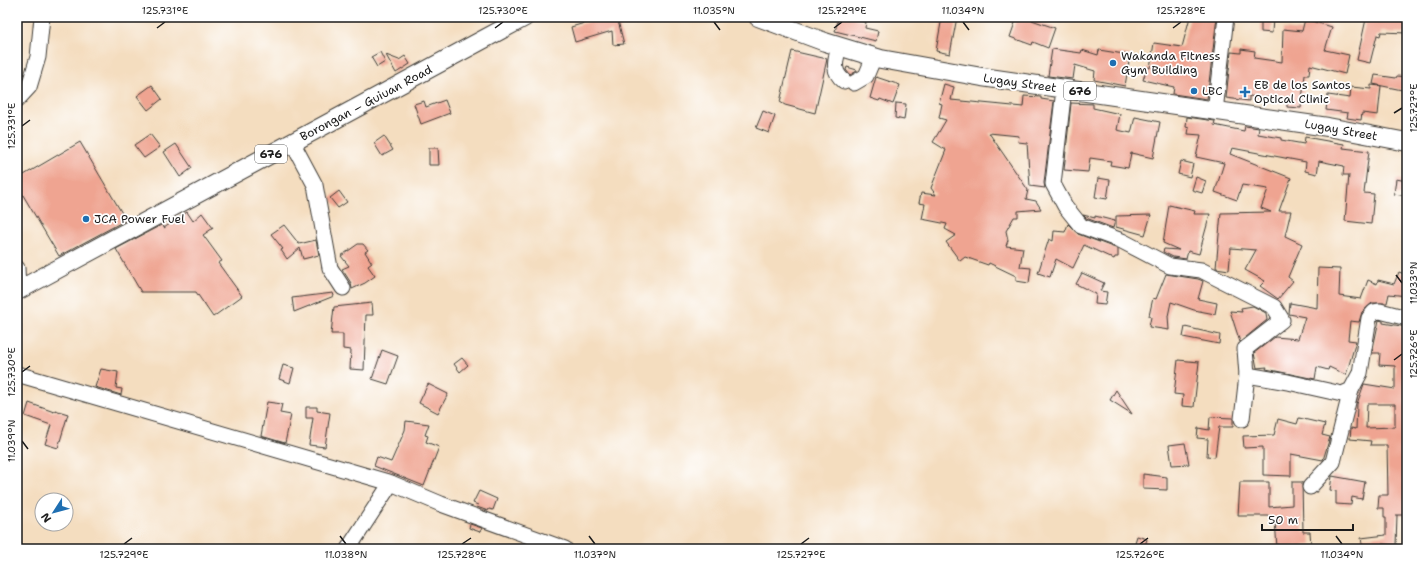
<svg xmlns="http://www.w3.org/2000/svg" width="1424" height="566" font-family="'Shantell Sans',sans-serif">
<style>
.building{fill:#efa491;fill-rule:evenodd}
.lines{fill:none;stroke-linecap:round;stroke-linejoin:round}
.minor-casing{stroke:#3c3934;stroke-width:17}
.major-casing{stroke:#3c3934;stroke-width:20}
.minor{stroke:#fff;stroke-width:15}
.major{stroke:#fff;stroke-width:18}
.ticks{fill:none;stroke:#1c1c1c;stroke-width:1.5}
.poi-dot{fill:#1f6fb2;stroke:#fff;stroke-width:1.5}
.labels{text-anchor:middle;stroke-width:3.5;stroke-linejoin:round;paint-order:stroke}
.shield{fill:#fff;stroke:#606060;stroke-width:1}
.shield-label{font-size:11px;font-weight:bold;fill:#1c1c1c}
.poi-label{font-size:12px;fill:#1c1c1c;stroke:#fff;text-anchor:start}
.street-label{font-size:12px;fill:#1c1c1c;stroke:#fff}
.neatline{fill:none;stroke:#1c1c1c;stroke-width:1.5}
.ticks-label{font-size:10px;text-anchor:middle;fill:#1c1c1c}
</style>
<rect width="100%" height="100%" fill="#fff"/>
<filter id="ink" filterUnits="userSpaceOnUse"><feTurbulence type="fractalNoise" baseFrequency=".025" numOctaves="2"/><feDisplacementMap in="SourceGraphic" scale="8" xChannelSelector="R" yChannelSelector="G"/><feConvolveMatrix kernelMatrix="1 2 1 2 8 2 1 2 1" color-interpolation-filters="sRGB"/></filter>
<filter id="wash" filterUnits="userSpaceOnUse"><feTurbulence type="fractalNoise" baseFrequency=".012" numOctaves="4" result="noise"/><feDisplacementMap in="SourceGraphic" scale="16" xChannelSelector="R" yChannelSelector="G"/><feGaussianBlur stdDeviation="0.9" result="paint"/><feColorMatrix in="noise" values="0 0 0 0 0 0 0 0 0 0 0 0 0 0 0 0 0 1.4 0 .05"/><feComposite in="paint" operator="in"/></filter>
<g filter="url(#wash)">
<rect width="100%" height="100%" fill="#f4ddbf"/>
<g id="blocks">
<g class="building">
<path d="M 605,17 L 617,17 L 624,44 L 613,45 L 612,31 L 575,42 L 571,27 Z"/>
<path d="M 839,17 L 855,17 L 855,19 L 866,22 L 865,28 L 878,31 L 876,41 L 835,31 Z"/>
<path d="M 942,17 L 957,17 L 950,54 L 936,51 Z"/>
<path d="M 1017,17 L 1023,17 L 1055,28 L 1048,48 L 1033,42 L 1032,45 L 1010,37 Z"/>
<path d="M 1190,17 L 1217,17 L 1207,99 L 1173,94 L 1174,87 L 1143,80 L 1147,67 L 1150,68 L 1154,43 L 1182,47 Z"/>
<path d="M 1261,18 L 1273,18 L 1272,33 L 1261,32 Z"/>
<path d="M 1305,19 L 1332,27 L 1325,50 L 1349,55 L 1345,74 L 1310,65 L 1309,75 L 1305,75 L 1301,108 L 1287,107 L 1287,101 L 1249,96 L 1249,101 L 1226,98 L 1231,52 L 1241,53 L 1241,49 L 1255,51 L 1254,58 L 1282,62 L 1283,29 L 1302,31 Z"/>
<path d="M 1366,19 L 1407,20 L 1407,33 L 1381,32 L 1380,36 L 1377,35 L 1370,63 L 1357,60 Z"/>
<path d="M 1052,49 L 1081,53 L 1082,50 L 1098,55 L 1099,50 L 1130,55 L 1125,86 L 1094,80 L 1095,71 L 1075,65 L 1073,79 L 1048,76 Z"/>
<path d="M 792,51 L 827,59 L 815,113 L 785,105 L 780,102 Z"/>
<path d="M 380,52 L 385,62 L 377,67 L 371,57 Z"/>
<path d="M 386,55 L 399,60 L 405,56 L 410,64 L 396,73 Z"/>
<path d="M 847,67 L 857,70 L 857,71 L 850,75 L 846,70 Z"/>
<path d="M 1375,75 L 1396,78 L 1397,76 L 1407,77 L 1407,91 L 1373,84 Z"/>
<path d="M 876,77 L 900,85 L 893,104 L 880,99 L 879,101 L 870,98 Z"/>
<path d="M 944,84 L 954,87 L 951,100 L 1023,107 L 1024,96 L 1041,97 L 1041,99 L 1054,101 L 1044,183 L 1045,188 L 1030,186 L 1027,143 L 1018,142 L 1019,136 L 989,133 L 1028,190 L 1026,199 L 1036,201 L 1041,209 L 1018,211 L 1018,217 L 1014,217 L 1006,231 L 1008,240 L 1006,246 L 1023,248 L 1020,267 L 1031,268 L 1029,283 L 1016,281 L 1016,276 L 989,263 L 988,265 L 965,257 L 960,261 L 946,242 L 956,235 L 945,229 L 947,224 L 922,219 L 925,204 L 919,203 L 921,193 L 936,195 L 931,188 L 946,150 L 933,142 L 946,120 L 939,118 L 942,104 L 939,103 Z"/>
<path d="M 152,85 L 162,99 L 148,110 L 137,96 Z"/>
<path d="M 1371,85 L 1381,86 L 1378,115 L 1362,113 L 1361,120 L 1347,118 L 1348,113 L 1326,110 L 1328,95 L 1350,98 L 1351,87 L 1371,89 Z"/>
<path d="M 445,100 L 450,113 L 421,124 L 414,104 L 424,101 L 426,107 Z"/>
<path d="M 896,103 L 906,104 L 904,120 L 895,118 Z"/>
<path d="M 1071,103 L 1093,104 L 1093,108 L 1120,114 L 1117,130 L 1131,133 L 1135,117 L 1160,122 L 1153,158 L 1131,153 L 1128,168 L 1110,165 L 1111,161 L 1090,158 L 1088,172 L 1064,170 Z"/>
<path d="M 763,111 L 775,116 L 769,133 L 756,128 Z"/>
<path d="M 1187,117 L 1215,121 L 1214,125 L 1244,131 L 1245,126 L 1259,128 L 1258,134 L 1281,138 L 1281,140 L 1304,144 L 1305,137 L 1344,144 L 1343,148 L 1369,151 L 1364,193 L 1374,194 L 1371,224 L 1345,221 L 1349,175 L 1343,175 L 1344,166 L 1319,161 L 1317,174 L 1305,171 L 1306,162 L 1232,148 L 1230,154 L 1291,178 L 1279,211 L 1291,211 L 1285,236 L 1302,244 L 1288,277 L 1293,281 L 1278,299 L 1260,286 L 1265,281 L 1245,270 L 1256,250 L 1231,248 L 1229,270 L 1216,268 L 1221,213 L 1271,212 L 1261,208 L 1268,189 L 1242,185 L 1237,200 L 1215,192 L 1224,163 L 1196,157 L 1201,135 L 1188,134 L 1189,128 L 1186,127 Z"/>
<path d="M 150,134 L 160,147 L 144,158 L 134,145 Z"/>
<path d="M 384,136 L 393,150 L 382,156 L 374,143 Z"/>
<path d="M 80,142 L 126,220 L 59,256 L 17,185 L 17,179 Z"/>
<path d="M 176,144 L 192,168 L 180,177 L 164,152 Z"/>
<path d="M 429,148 L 438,148 L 439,165 L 429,165 Z"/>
<path d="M 1181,161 L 1193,164 L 1190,177 L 1178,174 Z"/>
<path d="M 1196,177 L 1206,181 L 1202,193 L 1192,190 Z"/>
<path d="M 1098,178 L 1110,180 L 1107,199 L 1095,197 Z"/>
<path d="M 1396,179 L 1407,181 L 1407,196 L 1394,194 Z"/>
<path d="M 339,191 L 347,202 L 338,208 L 330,198 Z"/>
<path d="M 1169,205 L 1195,211 L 1194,214 L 1210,214 L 1199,254 L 1188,251 L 1186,259 L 1173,257 L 1163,252 L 1164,249 L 1179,250 L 1163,243 Z"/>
<path d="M 187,212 L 193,221 L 202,213 L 213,228 L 203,235 L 222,261 L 218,263 L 242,296 L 213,317 L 196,292 L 141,292 L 116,249 L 163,224 L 164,228 Z"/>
<path d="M 1083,215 L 1095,218 L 1095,216 L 1115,221 L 1113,228 L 1086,218 Z"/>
<path d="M 1151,215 L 1145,235 L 1116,227 L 1116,216 Z"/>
<path d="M 1068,224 L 1078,234 L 1118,249 L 1118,257 L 1115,257 L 1114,259 L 1084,245 L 1073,268 L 1056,259 L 1050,277 L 1038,273 L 1049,239 L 1053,241 L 1054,231 L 1065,232 Z"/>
<path d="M 284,225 L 299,244 L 316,240 L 319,255 L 303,259 L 300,248 L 287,259 L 281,250 L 283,249 L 271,234 Z"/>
<path d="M 358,244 L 363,244 L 368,250 L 365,252 L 372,263 L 368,266 L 375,276 L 365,283 L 352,289 L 351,283 L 342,269 L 349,266 L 341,256 Z"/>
<path d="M 1318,268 L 1340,269 L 1339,296 L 1361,299 L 1368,280 L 1377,284 L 1378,280 L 1394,284 L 1399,272 L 1407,275 L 1407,296 L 1389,294 L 1387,303 L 1372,303 L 1362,312 L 1359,322 L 1350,321 L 1348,340 L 1356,341 L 1346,375 L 1329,367 L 1328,370 L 1317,367 L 1315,379 L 1266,369 L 1267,367 L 1257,368 L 1254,353 L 1275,337 L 1298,339 L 1305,317 L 1289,314 L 1290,303 L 1317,308 Z"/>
<path d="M 1082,273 L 1104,283 L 1100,291 L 1107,292 L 1105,305 L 1095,304 L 1096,294 L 1076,284 Z"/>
<path d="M 1166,274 L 1198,279 L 1203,281 L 1198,299 L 1217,303 L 1215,314 L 1194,310 L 1171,302 L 1168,316 L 1169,330 L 1149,327 L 1151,317 L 1149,316 L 1153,298 L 1156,299 Z"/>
<path d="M 333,293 L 334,296 L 294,312 L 292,298 Z"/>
<path d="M 372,303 L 373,315 L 366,315 L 364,370 L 350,369 L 351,350 L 343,349 L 343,334 L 331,334 L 334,307 Z"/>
<path d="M 1253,306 L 1266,313 L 1267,320 L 1240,342 L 1230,311 L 1242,312 L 1241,308 Z"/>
<path d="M 1379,320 L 1383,321 L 1383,323 L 1407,327 L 1406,515 L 1397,515 L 1396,545 L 1382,544 L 1382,549 L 1363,549 L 1361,538 L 1386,535 L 1386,517 L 1384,517 L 1384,508 L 1378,508 L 1379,495 L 1388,495 L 1387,445 L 1370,445 L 1371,441 L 1350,439 L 1351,428 L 1356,429 L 1357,404 L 1364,384 L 1395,389 L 1395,366 L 1379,365 L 1380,353 L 1372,353 ZM 1367,404 L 1395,404 L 1395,427 L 1366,428 Z"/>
<path d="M 1185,327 L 1220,335 L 1219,344 L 1183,337 Z"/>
<path d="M 382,350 L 398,356 L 388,384 L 372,379 Z"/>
<path d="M 462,358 L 468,365 L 460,372 L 454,364 Z"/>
<path d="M 1178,360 L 1199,362 L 1194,407 L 1182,406 L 1183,395 L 1174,394 Z"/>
<path d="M 283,365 L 294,368 L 290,383 L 279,379 Z"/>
<path d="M 101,369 L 118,372 L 116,388 L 122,389 L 121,395 L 95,387 Z"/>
<path d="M 428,384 L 448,394 L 438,413 L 419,403 Z"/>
<path d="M 1116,390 L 1132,414 L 1110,400 Z"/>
<path d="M 267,402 L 282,404 L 280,413 L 291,415 L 285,443 L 261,436 Z"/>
<path d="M 29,403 L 54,412 L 55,410 L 68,414 L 58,448 L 45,444 L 51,425 L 25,416 Z"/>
<path d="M 306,407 L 317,407 L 317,411 L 330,413 L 325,447 L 309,445 L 313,418 L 306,418 Z"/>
<path d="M 1210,417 L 1233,418 L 1233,427 L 1219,427 L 1215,457 L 1207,456 L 1208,439 L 1197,438 L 1198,428 L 1209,430 Z"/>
<path d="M 1299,418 L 1325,424 L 1322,435 L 1330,437 L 1323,460 L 1291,454 L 1291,476 L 1263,475 L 1263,447 L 1244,448 L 1243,436 L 1274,435 L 1278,419 L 1297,424 Z"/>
<path d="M 406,421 L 429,424 L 425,435 L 428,436 L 426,442 L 439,447 L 424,486 L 374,466 L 377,457 L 391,462 L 405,430 Z"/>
<path d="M 1185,443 L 1189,464 L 1172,465 L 1169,445 Z"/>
<path d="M 1143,474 L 1167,477 L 1167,490 L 1143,489 Z"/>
<path d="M 1332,476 L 1365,482 L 1362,499 L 1352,497 L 1351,505 L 1336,504 L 1336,491 L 1330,490 Z"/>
<path d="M 1240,482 L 1269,482 L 1269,507 L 1292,505 L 1292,482 L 1302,482 L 1303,532 L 1310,532 L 1311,545 L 1277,548 L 1275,520 L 1272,520 L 1272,516 L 1238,516 Z"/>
<path d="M 479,491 L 497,499 L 493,510 L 489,509 L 488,511 L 477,507 L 478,505 L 473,503 Z"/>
<path d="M 470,524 L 482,528 L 480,532 L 469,528 Z"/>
<path d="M 1137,536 L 1147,539 L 1144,549 L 1133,549 Z"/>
</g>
</g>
</g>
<g filter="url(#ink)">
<use href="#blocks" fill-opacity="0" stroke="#3c3934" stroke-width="1"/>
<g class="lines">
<defs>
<g id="minor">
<path d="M 839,46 C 836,59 831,71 844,81"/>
<path d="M 854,83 L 866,76 L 874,57"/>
<path d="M 1064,89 L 1053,184 L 1065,206 L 1081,226 L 1122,241 L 1170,266 L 1201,270 L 1274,307 L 1282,320 L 1245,349 L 1247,375 L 1242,419"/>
<path d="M 17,100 L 29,87 L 38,57 L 42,17"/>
<path d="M 1215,111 L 1226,17"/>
<path d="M 292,142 L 315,185 L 330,268 L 343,288"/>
<path d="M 17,268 L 18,290"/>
<path d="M 17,374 L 391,483 L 441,504 L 565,549"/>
<path d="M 1247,375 L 1288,382 L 1342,394 L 1351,390 L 1360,373 L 1369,318 L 1374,312 L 1380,311 L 1407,318"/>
<path d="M 1310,487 L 1333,462 L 1351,390"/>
<path d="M 348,549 L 391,483"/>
</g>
<g id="major">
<path d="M 758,17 L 825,42 L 881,59 L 982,77 L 1328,127 L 1407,142"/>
<path d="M 17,291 L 525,17"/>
</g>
</defs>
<use href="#minor" class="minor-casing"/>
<use href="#major" class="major-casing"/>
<use href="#minor" class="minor"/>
<use href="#major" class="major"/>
</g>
</g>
<path class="ticks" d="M 714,22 L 720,30M 963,22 L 969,30M 157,28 L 165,22M 495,28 L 503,22M 834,28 L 842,22M 1173,28 L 1181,22M 1394,113 L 1402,108M 22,126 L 30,120M 1396,275 L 1402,283M 1394,360 L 1402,354M 22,372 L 30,366M 22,441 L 28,449M 340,536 L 346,544M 589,536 L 595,544M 1336,536 L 1342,544M 124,544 L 132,538M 462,544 L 471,538M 801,544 L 809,538M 1140,544 L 1148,538"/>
<g class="poi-dot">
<circle cx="1113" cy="63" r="4"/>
<circle cx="1194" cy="91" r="4"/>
<path d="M1243 86h4v4h4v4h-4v4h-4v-4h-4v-4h4z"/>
<circle cx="86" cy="219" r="4"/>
</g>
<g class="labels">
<g class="shield">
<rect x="1064" y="82" width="32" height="18" rx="3"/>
<rect x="255" y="145" width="32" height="18" rx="3"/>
</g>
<g class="shield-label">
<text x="1080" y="95">676</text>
<text x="271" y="158">676</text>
</g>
<g class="poi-label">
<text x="1121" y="60">Wakanda Fitness<tspan x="1121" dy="14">Gym Building</tspan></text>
<text x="1254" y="89">EB de los Santos<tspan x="1254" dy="14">Optical Clinic</tspan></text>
<text x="1202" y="95">LBC</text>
<text x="94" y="223">JCA Power Fuel</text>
</g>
<g class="street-label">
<text transform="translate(1020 83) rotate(8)" y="4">Lugay Street</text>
<text transform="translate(366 103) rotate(-28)" y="4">Borongan – Guiuan Road</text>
<text transform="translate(1341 130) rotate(10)" y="4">Lugay Street</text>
</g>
</g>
<rect width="1424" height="566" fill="none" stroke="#fff" stroke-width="44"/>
<g transform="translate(54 512) rotate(234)"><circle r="19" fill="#ffffff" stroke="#a4a4a4"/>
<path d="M0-3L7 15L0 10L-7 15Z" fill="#1f6fb2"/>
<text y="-6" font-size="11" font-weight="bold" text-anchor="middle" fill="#1c1c1c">N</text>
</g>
<path d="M1262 524v6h91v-6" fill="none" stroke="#1c1c1c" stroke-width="2"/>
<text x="1268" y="524" font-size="12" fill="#1c1c1c" stroke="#ffffff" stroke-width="3" paint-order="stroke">50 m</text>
<rect x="22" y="22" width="1380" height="522" class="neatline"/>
<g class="ticks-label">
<text x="165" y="14">125.731°E</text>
<text x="503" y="14">125.730°E</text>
<text x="714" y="14">11.035°N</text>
<text x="842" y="14">125.729°E</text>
<text x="963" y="14">11.034°N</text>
<text x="1181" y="14">125.728°E</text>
<text transform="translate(1413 108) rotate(-90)" y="4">125.727°E</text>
<text transform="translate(11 126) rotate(-90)" y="4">125.731°E</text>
<text transform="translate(1413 283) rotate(-90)" y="4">11.033°N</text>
<text transform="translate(1413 354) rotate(-90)" y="4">125.726°E</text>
<text transform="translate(11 372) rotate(-90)" y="4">125.730°E</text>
<text transform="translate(11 441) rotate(-90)" y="4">11.039°N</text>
<text x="124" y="558">125.729°E</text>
<text x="346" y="558">11.038°N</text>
<text x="462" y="558">125.728°E</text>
<text x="595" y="558">11.037°N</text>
<text x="801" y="558">125.727°E</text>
<text x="1140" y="558">125.726°E</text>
<text x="1342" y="558">11.034°N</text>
</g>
</svg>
